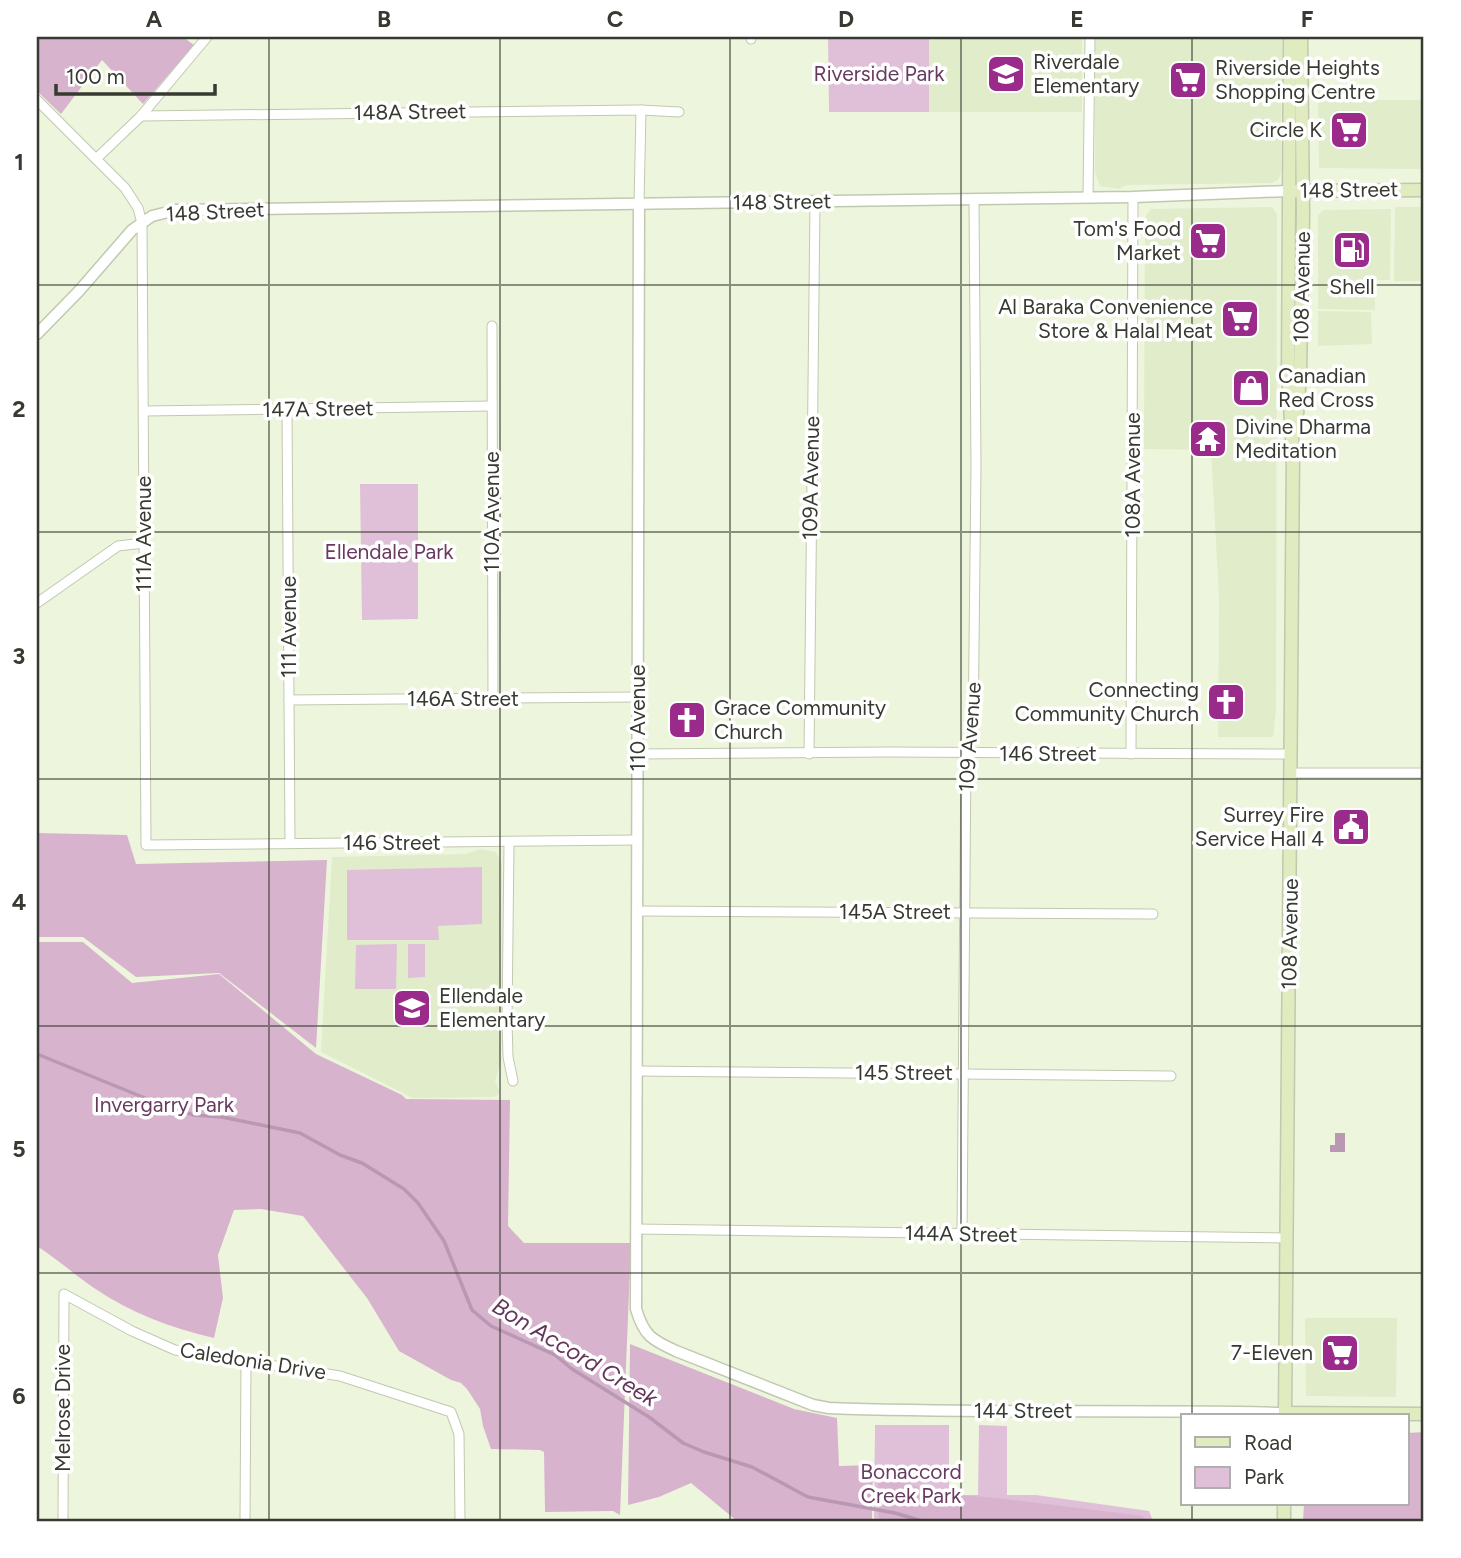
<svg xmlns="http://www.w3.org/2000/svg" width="1461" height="1558" font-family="Figtree,sans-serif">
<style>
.built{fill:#e0ecca}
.green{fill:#dfc0d8}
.forest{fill:#d7b3ce}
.water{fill:#ba97b2}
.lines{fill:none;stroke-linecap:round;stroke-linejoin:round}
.stream{stroke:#ba97b2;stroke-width:3.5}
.minor-casing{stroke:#c0c9b0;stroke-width:11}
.tertiary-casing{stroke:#c0c9b0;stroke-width:13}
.secondary-casing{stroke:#c0c9b0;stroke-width:15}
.minor{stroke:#fff;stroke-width:9}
.tertiary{stroke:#fff;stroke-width:10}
.secondary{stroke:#e0ebc0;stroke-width:12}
.grid{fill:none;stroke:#373a30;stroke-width:2;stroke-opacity:0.55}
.labels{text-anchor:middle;stroke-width:7;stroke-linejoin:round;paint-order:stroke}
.poi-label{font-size:21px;fill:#373a30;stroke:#fff;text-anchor:start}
.park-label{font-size:21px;fill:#693a5f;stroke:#fff}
.street-label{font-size:21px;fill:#373a30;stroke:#fff}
.water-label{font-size:23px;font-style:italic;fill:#64355b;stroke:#fff}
.neatline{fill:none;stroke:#373a30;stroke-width:2.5}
.grid-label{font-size:23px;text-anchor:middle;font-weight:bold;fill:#373a30}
</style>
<rect width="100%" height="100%" fill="#edf6dc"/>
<g class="built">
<rect x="929" y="37" width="153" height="75"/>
<path d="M 1095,37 L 1282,37 L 1281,173 L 1278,180 L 1272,183 L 1127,185 L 1119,189 L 1100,186 L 1095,173 Z"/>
<path d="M 1318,100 L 1424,100 L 1424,169 L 1319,168 Z"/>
<path d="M 1272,207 L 1277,214 L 1276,710 L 1273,737 L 1218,737 L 1219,598 L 1211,450 L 1144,449 L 1145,217 L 1151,209 Z"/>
<path d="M 1395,207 L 1424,207 L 1424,281 L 1394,281 Z"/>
<path d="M 1391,209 L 1390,280 L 1375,280 L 1375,310 L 1318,309 L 1318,215 L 1323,210 Z"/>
<path d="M 1318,311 L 1371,312 L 1372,344 L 1318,346 Z"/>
<path d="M 480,849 L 496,852 L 502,865 L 501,1062 L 495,1081 L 500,1093 L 494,1097 L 413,1098 L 321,1052 L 332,857 L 466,854 Z"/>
<path d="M 1305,1318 L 1397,1318 L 1396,1397 L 1306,1396 Z"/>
</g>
<g class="green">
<path d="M 828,37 L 929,37 L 929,112 L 829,112 Z"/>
<path d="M 360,484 L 418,484 L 418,619 L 362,620 Z"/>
<path d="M 482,867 L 482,924 L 438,926 L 439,940 L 347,940 L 347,870 Z"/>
<path d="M 397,944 L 396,989 L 355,989 L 356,945 Z"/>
<path d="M 408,944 L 425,944 L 425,977 L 408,978 Z"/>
<path d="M 413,995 L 425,995 L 425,1015 L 412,1014 Z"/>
<path d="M 875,1425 L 949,1425 L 949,1495 L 978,1495 L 979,1425 L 1007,1426 L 1007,1495 L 1036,1495 L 1149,1511 L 1153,1521 L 874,1521 Z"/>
</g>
<g class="forest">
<path d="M 37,37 L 183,37 L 194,45 L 143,104 L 102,60 L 61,114 L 37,91 Z"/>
<path d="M 37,833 L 127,835 L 136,864 L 327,860 L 316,1048 L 219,973 L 136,977 L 83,937 L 37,937 Z"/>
<path d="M 37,942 L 83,942 L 132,983 L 219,974 L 316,1054 L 402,1095 L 406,1099 L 510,1100 L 508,1226 L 524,1243 L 631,1243 L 620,1515 L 613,1511 L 545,1512 L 544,1452 L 540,1450 L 491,1449 L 483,1426 L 480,1409 L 467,1389 L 461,1383 L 451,1380 L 399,1351 L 367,1298 L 303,1216 L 261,1209 L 234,1210 L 218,1255 L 223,1298 L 214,1338 C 171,1328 131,1313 94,1288 C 75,1275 57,1259 37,1246 Z"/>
<path d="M 630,1344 L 794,1409 L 837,1418 L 839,1466 L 873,1465 L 872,1521 L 737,1521 L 691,1483 L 659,1497 L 628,1505 Z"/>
<path d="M 1424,1432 L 1424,1521 L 1303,1521 L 1304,1504 L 1407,1504 L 1407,1433 Z"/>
<path d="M 878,1471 L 933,1493 L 997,1498 L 1142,1516 L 1145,1521 L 879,1521 Z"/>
</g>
<path class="water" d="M 1335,1133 L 1345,1133 L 1345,1152 L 1330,1152 L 1330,1145 L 1335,1145 Z"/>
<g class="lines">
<path class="stream" d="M 37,1054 L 167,1107 L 194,1115 L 222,1117 L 300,1133 L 340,1155 L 362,1163 L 404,1189 L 418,1203 L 444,1241 L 472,1310 L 491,1326 L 555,1355 L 572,1369 L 649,1417 L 683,1443 L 704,1452 L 752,1467 L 808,1497 L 895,1513 L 922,1521"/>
<defs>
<g id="minor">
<path d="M 751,39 L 751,37"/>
<path d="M 37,100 L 125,188 L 138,208 L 142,223 L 146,845 L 637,840"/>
<path d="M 141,116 L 641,110 L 679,112"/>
<path d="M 96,159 L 141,116 L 207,37"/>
<path d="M 1088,197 L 1090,37"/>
<path d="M 639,204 L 641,110"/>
<path d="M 492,326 L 493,698"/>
<path d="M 287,410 L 290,843"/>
<path d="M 144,411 L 492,406"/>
<path d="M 37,603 L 118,546 L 144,543"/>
<path d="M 289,700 L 638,697"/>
<path d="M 638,754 L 889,752 L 1291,754"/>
<path d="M 809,754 L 815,201"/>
<path d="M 1131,754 L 1133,197"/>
<path d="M 1291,773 L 1424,773"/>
<path d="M 509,843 L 507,1021 L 508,1057 L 513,1081"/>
<path d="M 638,911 L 1153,914"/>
<path d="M 637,1071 L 1171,1076"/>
<path d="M 636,1229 L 1286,1238"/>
<path d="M 962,1234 L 966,755 L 973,739 L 976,466 L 974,199"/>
<path d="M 63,1521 L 64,1294 L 132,1331 L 175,1350 L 340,1376 L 451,1412 L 459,1434 L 460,1521"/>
<path d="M 245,1521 L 246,1361"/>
</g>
<g id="tertiary">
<path d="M 639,204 L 636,1309 C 644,1336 652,1340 676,1351 L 813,1405 L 829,1408 C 981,1414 1133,1409 1285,1413"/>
<path d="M 37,334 L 79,291 L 132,230 L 152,216 L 176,210 L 1133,197 L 1288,191"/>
</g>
<g id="secondary">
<path d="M 1295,191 L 1424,190"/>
<path d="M 1297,414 L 1300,375 L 1303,214 L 1301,37"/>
<path d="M 1285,1413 L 1424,1414"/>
<path d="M 1285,1416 L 1293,453 L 1288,374 L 1290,37"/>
<path d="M 1284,1521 L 1284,1504"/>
</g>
</defs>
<use href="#minor" class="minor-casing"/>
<use href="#tertiary" class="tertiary-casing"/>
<use href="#secondary" class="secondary-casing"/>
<use href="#minor" class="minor"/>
<use href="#tertiary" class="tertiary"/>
<use href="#secondary" class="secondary"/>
</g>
<path class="grid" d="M 269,37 L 269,1521M 500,37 L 500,1521M 730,37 L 730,1521M 961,37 L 961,1521M 1192,37 L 1192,1416M 37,285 L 1424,285M 37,532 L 1424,532M 37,779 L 1424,779M 37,1026 L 1424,1026M 37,1273 L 1424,1273M 1192,1504 L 1192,1521"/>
<defs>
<symbol id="school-square" viewBox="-11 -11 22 22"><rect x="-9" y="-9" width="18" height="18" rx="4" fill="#9b2b8a" stroke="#fff"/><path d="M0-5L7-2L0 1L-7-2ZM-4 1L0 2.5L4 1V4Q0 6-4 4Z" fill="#fff"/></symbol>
<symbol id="supermarket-square" viewBox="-11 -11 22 22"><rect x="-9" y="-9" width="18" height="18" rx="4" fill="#9b2b8a" stroke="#fff"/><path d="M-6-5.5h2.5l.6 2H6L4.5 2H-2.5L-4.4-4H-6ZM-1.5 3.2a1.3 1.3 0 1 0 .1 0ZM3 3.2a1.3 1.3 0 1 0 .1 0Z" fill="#fff"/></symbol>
<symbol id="fuel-square" viewBox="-11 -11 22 22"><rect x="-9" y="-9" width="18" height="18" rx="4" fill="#9b2b8a" stroke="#fff"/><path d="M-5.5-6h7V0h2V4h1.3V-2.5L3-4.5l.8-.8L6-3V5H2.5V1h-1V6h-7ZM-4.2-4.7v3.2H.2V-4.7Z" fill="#fff"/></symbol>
<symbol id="shop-square" viewBox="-11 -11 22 22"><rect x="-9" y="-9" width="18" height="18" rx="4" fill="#9b2b8a" stroke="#fff"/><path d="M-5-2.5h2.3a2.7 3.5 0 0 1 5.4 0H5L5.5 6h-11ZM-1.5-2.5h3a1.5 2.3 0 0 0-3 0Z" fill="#fff"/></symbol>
<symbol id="temple-square" viewBox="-11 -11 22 22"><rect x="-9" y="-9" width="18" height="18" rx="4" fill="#9b2b8a" stroke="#fff"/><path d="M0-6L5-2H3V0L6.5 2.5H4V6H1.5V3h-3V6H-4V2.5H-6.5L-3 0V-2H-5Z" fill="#fff"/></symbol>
<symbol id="church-square" viewBox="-11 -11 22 22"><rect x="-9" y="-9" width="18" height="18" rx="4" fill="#9b2b8a" stroke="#fff"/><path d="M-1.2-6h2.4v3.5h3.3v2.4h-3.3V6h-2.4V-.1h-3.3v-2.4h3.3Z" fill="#fff"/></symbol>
<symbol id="civic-square" viewBox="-11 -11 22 22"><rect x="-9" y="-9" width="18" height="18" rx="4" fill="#9b2b8a" stroke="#fff"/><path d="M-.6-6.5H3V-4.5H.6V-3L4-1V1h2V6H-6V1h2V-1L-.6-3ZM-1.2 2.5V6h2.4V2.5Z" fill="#fff"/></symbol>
</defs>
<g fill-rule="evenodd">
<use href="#school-square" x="984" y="52" width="44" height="44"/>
<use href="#supermarket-square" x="1166" y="58" width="44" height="44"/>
<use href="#supermarket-square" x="1327" y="108" width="44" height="44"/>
<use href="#supermarket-square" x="1186" y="219" width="44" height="44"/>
<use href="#fuel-square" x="1330" y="228" width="44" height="44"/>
<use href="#supermarket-square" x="1218" y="297" width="44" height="44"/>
<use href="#shop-square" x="1229" y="366" width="44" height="44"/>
<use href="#temple-square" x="1186" y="417" width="44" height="44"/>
<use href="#church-square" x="1204" y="680" width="44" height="44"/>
<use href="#church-square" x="665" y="698" width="44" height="44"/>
<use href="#civic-square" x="1329" y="805" width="44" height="44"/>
<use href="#school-square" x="390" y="986" width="44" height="44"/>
<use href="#supermarket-square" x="1318" y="1331" width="44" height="44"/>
</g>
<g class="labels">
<g class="poi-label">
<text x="1033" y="69">Riverdale<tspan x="1033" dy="24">Elementary</tspan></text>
<text x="1215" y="75">Riverside Heights<tspan x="1215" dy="24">Shopping Centre</tspan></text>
<text x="1322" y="137" text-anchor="end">Circle K</text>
<text x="1181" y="236" text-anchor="end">Tom's Food<tspan x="1181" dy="24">Market</tspan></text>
<text x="1352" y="294" text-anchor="middle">Shell</text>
<text x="1213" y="314" text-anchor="end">Al Baraka Convenience<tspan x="1213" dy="24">Store &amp; Halal Meat</tspan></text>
<text x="1278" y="383">Canadian<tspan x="1278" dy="24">Red Cross</tspan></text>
<text x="1235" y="434">Divine Dharma<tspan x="1235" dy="24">Meditation</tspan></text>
<text x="1199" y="697" text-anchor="end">Connecting<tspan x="1199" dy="24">Community Church</tspan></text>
<text x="714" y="715">Grace Community<tspan x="714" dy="24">Church</tspan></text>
<text x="1324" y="822" text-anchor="end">Surrey Fire<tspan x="1324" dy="24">Service Hall 4</tspan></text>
<text x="439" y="1003">Ellendale<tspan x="439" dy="24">Elementary</tspan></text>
<text x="1313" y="1360" text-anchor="end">7-Eleven</text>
</g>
<g class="park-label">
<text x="879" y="81">Riverside Park</text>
<text x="389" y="559">Ellendale Park</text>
<text x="164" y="1112">Invergarry Park</text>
<text x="911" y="1479">Bonaccord<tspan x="911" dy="24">Creek Park</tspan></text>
</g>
<g class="street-label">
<text transform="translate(410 112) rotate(-1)" y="7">148A Street</text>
<text transform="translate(1349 190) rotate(-1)" y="7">148 Street</text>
<text transform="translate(782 202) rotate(-1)" y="7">148 Street</text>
<text transform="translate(215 212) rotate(-3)" y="7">148 Street</text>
<text transform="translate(1302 287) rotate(-89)" y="7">108 Avenue</text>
<text transform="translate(318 409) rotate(-1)" y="7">147A Street</text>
<text transform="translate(1133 475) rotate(-90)" y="7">108A Avenue</text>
<text transform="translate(811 478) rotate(-89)" y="7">109A Avenue</text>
<text transform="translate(492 512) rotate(-90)" y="7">110A Avenue</text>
<text transform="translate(144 534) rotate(-90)" y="7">111A Avenue</text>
<text transform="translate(289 627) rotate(-90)" y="7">111 Avenue</text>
<text x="463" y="706">146A Street</text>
<text transform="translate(638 718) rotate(-90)" y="7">110 Avenue</text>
<text transform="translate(970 737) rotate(-86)" y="7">109 Avenue</text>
<text x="1048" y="761">146 Street</text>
<text x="392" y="850">146 Street</text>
<text x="895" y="919">145A Street</text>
<text transform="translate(1290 934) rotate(-89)" y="7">108 Avenue</text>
<text x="904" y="1080">145 Street</text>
<text transform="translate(961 1234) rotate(1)" y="7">144A Street</text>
<text transform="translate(253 1361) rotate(9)" y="7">Caledonia Drive</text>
<text transform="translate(63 1408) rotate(-90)" y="7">Melrose Drive</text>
<text x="1023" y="1418">144 Street</text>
</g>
<g class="water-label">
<text transform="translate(575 1352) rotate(31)" y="8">Bon Accord Creek</text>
</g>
</g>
<rect width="1461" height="1558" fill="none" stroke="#ffffff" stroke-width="77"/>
<rect x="1181" y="1414" width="228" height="91" fill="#ffffff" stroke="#afb0ac" stroke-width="2"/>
<rect x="1195" y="1437" width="35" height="10" fill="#e0ebc0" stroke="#afb0ac" stroke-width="2"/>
<text x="1244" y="1450" font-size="21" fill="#373a30">Road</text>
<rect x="1195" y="1467" width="35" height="21" fill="#dfc0d8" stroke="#afb0ac" stroke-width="2"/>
<text x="1244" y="1484" font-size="21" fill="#373a30">Park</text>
<path d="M56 84v10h159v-10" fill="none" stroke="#373a30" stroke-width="3.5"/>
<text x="66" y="84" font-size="21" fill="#373a30" stroke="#ffffff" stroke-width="5" paint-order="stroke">100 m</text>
<rect x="38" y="38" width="1384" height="1482" class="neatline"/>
<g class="grid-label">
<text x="154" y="27">A</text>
<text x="384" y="27">B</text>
<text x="615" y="27">C</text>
<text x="846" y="27">D</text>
<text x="1077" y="27">E</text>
<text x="1307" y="27">F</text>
<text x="19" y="170">1</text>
<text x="19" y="417">2</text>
<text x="19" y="664">3</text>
<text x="19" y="910">4</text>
<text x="19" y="1157">5</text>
<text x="19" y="1404">6</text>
</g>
</svg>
